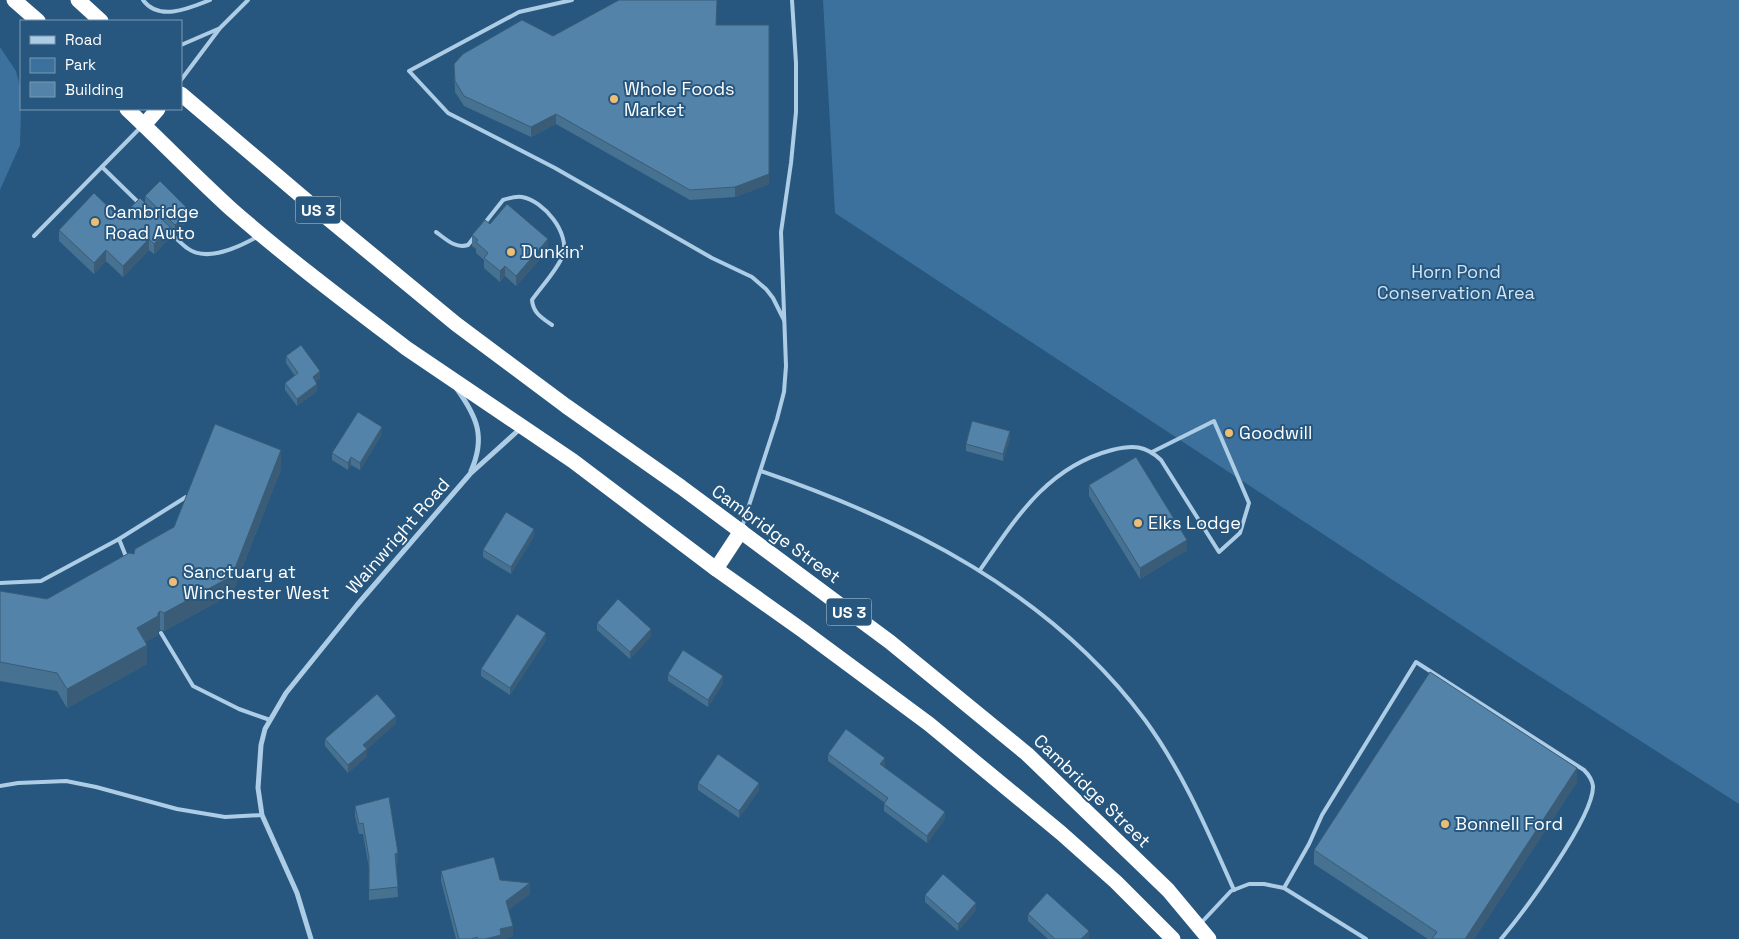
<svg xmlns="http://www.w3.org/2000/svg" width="1739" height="939" font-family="'Space Grotesk',sans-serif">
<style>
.green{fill:#3b719c}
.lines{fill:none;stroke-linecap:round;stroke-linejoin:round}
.lane{stroke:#adcce5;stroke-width:4}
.street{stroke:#adcce5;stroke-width:5}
.highway{stroke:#fff;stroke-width:15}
.wall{fill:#477191}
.shaded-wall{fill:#3a5c76}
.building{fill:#5383a9;stroke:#3a5c76}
.poi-dot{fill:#edbd73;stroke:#27577e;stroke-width:2}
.labels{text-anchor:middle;stroke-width:4;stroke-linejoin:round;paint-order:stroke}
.shield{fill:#27577e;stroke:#becdd8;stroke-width:1}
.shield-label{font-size:16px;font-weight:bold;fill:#fff}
.poi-label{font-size:18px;fill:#fff;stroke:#27577e;text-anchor:start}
.park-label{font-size:18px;fill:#d0e4f4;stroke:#27577e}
.street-label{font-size:18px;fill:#fff;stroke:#27577e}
</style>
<rect width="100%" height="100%" fill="#27577e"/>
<g class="green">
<path d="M 823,0 L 1739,0 L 1739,804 L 1522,665 L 835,213 Z"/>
<path d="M 0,47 L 16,71 L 21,91 L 21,109 L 20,145 L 0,190 Z"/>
</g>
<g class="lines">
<g class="lane">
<path d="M 143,0 C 159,22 190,8 210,0"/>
<path d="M 572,0 L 519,12 L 409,71 L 448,113 L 555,168 L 712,258 L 752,277 L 766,289 L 773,298 L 784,320"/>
<path d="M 181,45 L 218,29"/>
<path d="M 181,80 L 220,28 L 248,0"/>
<path d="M 102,167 L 140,204"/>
<path d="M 484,224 L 503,200 C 509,198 516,196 522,197 C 544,201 570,233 563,255 C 558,269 541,287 532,300 C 533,313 542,318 552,325"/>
<path d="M 167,229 C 173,235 180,243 187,248 C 207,263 239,247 257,237"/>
<path d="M 436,232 C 446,239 455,249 468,245 L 475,236"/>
<path d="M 34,236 L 140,128"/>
<path d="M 761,471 C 907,521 1051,593 1145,720 C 1183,772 1208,832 1234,890"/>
<path d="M 742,527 L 777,419 L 784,392 L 786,366 L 781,232 L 791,163 L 796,112 L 796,63 L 792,0"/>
<path d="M 119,539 L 127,559"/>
<path d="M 980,570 C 1016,518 1047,467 1112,450 C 1133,445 1145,445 1161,460 L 1219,552 L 1240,533 L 1249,503 L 1214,421 L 1152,452"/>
<path d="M 0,583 L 41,581 L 119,539 L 186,497"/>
<path d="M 161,633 L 193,686 L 239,709 L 270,720"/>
<path d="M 0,786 L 18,783 L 66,781 L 96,787 L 177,809 L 225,817 L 262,815"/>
<path d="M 1284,888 L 1309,844 L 1322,815 L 1416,662 L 1584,770 C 1588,774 1592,779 1593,786 C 1594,817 1523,913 1501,939"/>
<path d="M 1201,923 L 1231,891 L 1249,884 L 1264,884 L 1284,888 L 1366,939"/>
</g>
<g class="street">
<path d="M 457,389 C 477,417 486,437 471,471"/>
<path d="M 311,939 L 297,893 L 262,815 L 258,788 L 261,745 L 265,729 L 286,693 L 357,605 L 470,474 L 521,428"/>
</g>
<g class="highway">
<path d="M 14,0 L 38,21"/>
<path d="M 78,0 L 101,21"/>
<path d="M 181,94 L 314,207 L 456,324 L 566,406 L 681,487 L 890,642 L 1027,754 L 1168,890 L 1209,939"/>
<path d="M 127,109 C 162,142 196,177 231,209 C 287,258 347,303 406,348 L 573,461 L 716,569 L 802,630 L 929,724 L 1061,833 L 1116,882 L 1173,939"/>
<path d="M 144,125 L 158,109"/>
<path d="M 716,569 L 741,531"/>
</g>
</g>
<g class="wall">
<path d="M 717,25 L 769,184 L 735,197 L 690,200 L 556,124 L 531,137 L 464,106 L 455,92 L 454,64 L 553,36 Z"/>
<path d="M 145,196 L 190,218 L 175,233 L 170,227 L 170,238 L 154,254 L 149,250 L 123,277 L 106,261 L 94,274 L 59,241 L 59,230 L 120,218 L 145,203 Z"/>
<path d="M 490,224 L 548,250 L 516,286 L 505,276 L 500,282 L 484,268 L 484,260 L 476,253 L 476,249 L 472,246 L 472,235 Z"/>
<path d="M 286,356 L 320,378 L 316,381 L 317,391 L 297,406 L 285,390 L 285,383 L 295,376 L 286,363 Z"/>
<path d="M 382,434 L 360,470 L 351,465 L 348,470 L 332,460 L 332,453 Z"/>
<path d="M 1010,438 L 1003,461 L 966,451 L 966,444 Z"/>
<path d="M 281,469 L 232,594 L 164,631 L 160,630 L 158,631 L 158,635 L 145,642 L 147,664 L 67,708 L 57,691 L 0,681 L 0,591 L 47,599 L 134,554 Z"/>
<path d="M 1089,485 L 1187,550 L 1140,579 L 1089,496 Z"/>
<path d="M 534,536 L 511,574 L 483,557 L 483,550 Z"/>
<path d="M 597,623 L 651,636 L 630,659 L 597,630 Z"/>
<path d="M 546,640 L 510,695 L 481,676 L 481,669 Z"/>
<path d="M 668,674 L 723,683 L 708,707 L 668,681 Z"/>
<path d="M 396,723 L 367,749 L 367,756 L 348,773 L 325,746 L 325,739 Z"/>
<path d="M 828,754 L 885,765 L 883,767 L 945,819 L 927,843 L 884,811 L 884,804 L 885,803 L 828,761 Z"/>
<path d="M 1577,782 L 1474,939 L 1428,939 L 1314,864 L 1314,850 Z"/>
<path d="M 698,783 L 759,790 L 739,818 L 698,790 Z"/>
<path d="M 355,806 L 398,863 L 396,864 L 398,897 L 369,900 L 369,868 L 363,834 L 359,834 L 355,816 Z"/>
<path d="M 441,871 L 500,880 L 530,894 L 508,910 L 513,936 L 503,939 L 456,939 L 441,881 Z"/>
<path d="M 925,895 L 976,910 L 958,931 L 925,902 Z"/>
<path d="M 1028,914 L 1089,938 L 1088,939 L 1048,939 L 1028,921 Z"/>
</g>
<g class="shaded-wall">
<path d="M 769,25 L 769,184 L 735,197 L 735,187 Z"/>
<path d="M 556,114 L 556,124 L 531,137 L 531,127 Z"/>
<path d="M 190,211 L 190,218 L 175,233 L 175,225 Z"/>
<path d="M 170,227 L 170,238 L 154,254 L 154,244 Z"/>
<path d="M 149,239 L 149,250 L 123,277 L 123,266 Z"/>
<path d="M 548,239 L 548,250 L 516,286 L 516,276 Z"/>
<path d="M 106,250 L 106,261 L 94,274 L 94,263 Z"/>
<path d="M 505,266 L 505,276 L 500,282 L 500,271 Z"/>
<path d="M 320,371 L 320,378 L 313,384 L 313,377 Z"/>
<path d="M 317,384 L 317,391 L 297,406 L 297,399 Z"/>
<path d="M 382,427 L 382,434 L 360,470 L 360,463 Z"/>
<path d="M 1010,431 L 1010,438 L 1003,461 L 1003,454 Z"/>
<path d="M 281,450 L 281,469 L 232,594 L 164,631 L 164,613 Z"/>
<path d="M 351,457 L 351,465 L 348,470 L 348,463 Z"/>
<path d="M 534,529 L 534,536 L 511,574 L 511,567 Z"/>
<path d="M 1187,540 L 1187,550 L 1140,579 L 1140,568 Z"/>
<path d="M 160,611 L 160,630 L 158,631 L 158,635 L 137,647 L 137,628 Z"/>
<path d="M 651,629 L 651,636 L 630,659 L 630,652 Z"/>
<path d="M 546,633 L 546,640 L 510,695 L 510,688 Z"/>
<path d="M 147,645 L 147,664 L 67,708 L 67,689 Z"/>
<path d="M 723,676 L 723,683 L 708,707 L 708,700 Z"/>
<path d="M 396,716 L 396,723 L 367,749 L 367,756 L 348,773 L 348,765 L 363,745 Z"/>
<path d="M 885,758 L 885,765 L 880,771 L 880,764 Z"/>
<path d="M 1577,768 L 1577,782 L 1474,939 L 1465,939 Z"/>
<path d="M 759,783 L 759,790 L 739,818 L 739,811 Z"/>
<path d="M 945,812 L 945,819 L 927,843 L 927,836 Z"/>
<path d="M 398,853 L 398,863 L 395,864 L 395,854 Z"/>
<path d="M 530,883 L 530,894 L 506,912 L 506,901 Z"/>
<path d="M 976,903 L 976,910 L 958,931 L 958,924 Z"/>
<path d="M 513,926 L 513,936 L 503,939 L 485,939 L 500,929 Z"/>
<path d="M 1089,931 L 1089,938 L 1088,939 L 1081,939 Z"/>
</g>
<g class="building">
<path d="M 619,0 L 717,0 L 716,25 L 769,25 L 769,174 L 735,187 L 690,190 L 556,114 L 531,127 L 464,96 L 455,81 L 454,64 L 463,54 L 522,20 L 553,36 Z"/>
<path d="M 160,181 L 190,211 L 175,225 L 145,196 Z"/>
<path d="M 94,193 L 120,218 L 140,198 L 170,227 L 154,244 L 149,239 L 123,266 L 106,250 L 94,263 L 59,230 Z"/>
<path d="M 507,204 L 548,239 L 516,276 L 505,266 L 500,271 L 484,258 L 488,253 L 476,242 L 478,240 L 472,235 L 485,220 L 490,224 Z"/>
<path d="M 301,345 L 320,371 L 313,377 L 317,384 L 297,399 L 285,383 L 298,373 L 286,356 Z"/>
<path d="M 358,412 L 382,427 L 360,463 L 351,457 L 348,463 L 332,453 Z"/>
<path d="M 972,421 L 1010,431 L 1003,454 L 966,444 Z"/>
<path d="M 215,424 L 281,450 L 232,576 L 164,613 L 160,611 L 158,613 L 158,616 L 137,628 L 147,645 L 67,689 L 57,673 L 0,662 L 0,591 L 47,599 L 129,553 L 134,554 L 135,549 L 174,527 Z"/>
<path d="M 1136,457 L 1187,540 L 1140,568 L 1089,485 Z"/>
<path d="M 506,512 L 534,529 L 511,567 L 483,550 Z"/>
<path d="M 618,599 L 651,629 L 630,652 L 597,623 Z"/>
<path d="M 517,614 L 546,633 L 510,688 L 481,669 Z"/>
<path d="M 683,650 L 723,676 L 708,700 L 668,674 Z"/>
<path d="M 1430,672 L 1577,768 L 1465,939 L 1432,939 L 1437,932 L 1314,850 Z"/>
<path d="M 377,694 L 396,716 L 363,745 L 367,749 L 348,765 L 325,739 Z"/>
<path d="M 846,729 L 885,758 L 880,764 L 945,812 L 927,836 L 884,804 L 888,798 L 828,754 Z"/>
<path d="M 718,754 L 759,783 L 739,811 L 698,783 Z"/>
<path d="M 389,797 L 398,853 L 395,854 L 398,887 L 369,890 L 369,858 L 363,823 L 359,824 L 355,806 Z"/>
<path d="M 494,857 L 500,880 L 530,883 L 506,901 L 513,926 L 500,929 L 501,935 L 485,939 L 478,939 L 477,937 L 471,939 L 459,939 L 441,871 Z"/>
<path d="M 943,874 L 976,903 L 958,924 L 925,895 Z"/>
<path d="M 1047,893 L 1089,931 L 1081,939 L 1055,939 L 1028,914 Z"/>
</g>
<g class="poi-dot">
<circle cx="614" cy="99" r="5"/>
<circle cx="95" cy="222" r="5"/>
<circle cx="511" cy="252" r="5"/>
<circle cx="1229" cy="433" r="5"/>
<circle cx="1138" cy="523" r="5"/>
<circle cx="173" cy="582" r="5"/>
<circle cx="1445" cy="824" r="5"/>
</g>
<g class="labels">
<g class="shield">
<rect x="295.5" y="196.5" width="45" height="27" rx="4"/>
<rect x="826.5" y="598.5" width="45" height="27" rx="4"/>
</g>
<g class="shield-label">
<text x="318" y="216">US 3</text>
<text x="849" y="618">US 3</text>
</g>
<g class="poi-label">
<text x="624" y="95">Whole Foods<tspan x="624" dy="21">Market</tspan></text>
<text x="105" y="218">Cambridge<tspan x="105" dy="21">Road Auto</tspan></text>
<text x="521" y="258">Dunkin'</text>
<text x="1239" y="439">Goodwill</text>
<text x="1148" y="529">Elks Lodge</text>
<text x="183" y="578">Sanctuary at<tspan x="183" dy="21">Winchester West</tspan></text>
<text x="1455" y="830">Bonnell Ford</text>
</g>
<g class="park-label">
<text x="1456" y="278">Horn Pond<tspan x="1456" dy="21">Conservation Area</tspan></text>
</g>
<g class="street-label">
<text transform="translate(776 534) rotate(36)" y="6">Cambridge Street</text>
<text transform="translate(398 536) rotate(-49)" y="6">Wainwright Road</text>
<text transform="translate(1092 791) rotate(44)" y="6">Cambridge Street</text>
</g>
</g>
<rect x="20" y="20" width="162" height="90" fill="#27577e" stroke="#7d9ab2"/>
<rect x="30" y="36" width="25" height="8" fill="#adcce5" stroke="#7d9ab2"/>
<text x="65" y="45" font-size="15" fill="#ffffff">Road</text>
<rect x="30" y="58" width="25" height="15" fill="#3b719c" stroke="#7d9ab2"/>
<text x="65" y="70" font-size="15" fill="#ffffff">Park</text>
<rect x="30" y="82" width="25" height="15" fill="#5383a9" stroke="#7d9ab2"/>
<text x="65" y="95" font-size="15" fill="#ffffff">Building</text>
</svg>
